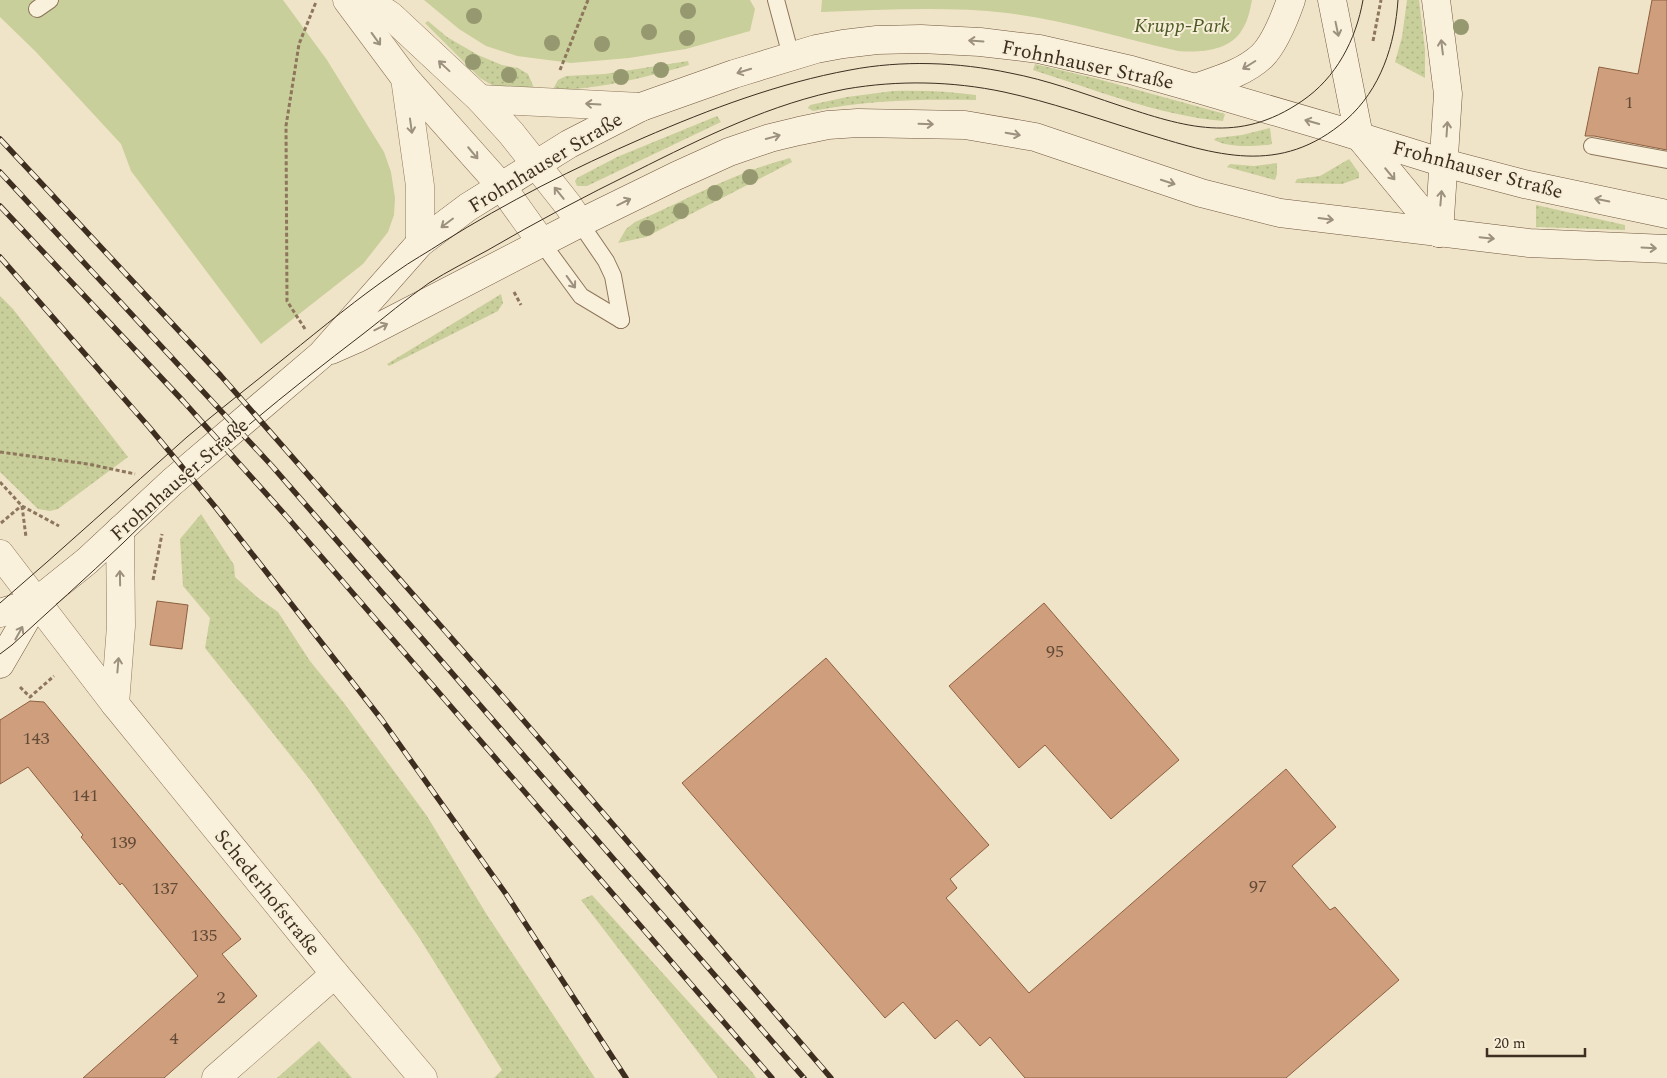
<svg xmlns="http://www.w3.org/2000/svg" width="1667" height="1078" font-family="Spectral,serif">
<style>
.grass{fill:url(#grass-dots)}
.park{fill:#c9cf9b}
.building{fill:#cf9f7d;stroke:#8d5f41}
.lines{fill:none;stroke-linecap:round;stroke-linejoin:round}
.service-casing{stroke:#8d765c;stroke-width:18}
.minor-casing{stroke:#8d765c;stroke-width:29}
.tertiary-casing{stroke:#8d765c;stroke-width:29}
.secondary-casing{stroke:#6f573f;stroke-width:29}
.path{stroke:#8d765c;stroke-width:3;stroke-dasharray:4 2.5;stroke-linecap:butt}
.service{stroke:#faf1dc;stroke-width:16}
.minor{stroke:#faf1dc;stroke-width:28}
.tertiary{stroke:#faf1dc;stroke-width:28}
.secondary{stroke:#faf1dc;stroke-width:28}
.tram{stroke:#3d2e20;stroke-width:1}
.rail-casing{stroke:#3d2e20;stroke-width:5.5}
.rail{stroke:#f7eed8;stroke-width:4;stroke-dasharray:11;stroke-linecap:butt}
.tree{fill:#96986f}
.oneway{stroke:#9c907e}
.labels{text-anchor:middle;stroke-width:4;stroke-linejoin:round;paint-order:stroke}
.number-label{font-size:18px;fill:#624a37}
.park-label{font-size:20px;font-style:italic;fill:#4d5a26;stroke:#f7eed8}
.street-label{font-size:20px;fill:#3d2e20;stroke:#f7eed8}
</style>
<defs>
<pattern id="grass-dots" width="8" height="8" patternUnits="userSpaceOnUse" patternTransform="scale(1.25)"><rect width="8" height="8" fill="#c9cf9b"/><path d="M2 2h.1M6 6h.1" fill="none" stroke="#aeb285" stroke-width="1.8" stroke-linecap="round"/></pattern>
</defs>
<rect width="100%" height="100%" fill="#f0e4c8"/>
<g class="grass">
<path d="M 1407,0 L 1419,0 L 1425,49 L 1425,78 L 1395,62 L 1402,37 Z"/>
<path d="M 428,21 L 447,37 L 478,55 L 502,65 L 518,68 L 528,74 L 535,90 L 499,89 L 490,84 L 480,78 L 425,23 Z"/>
<path d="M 688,61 L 689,65 C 654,75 620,84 584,88 C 574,89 563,91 553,89 L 558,80 L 566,76 L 605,74 Z"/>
<path d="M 1035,64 L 1098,79 L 1225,114 L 1223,121 C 1160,116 1093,89 1033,70 Z"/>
<path d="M 893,91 C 921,90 948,91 976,95 L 976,100 C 921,99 867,100 813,111 L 808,108 L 810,105 L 847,97 Z"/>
<path d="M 717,116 L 721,122 L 587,186 L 577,186 L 575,181 L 577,178 L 617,157 Z"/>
<path d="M 1270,128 L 1272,144 L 1268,145 C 1250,146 1230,148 1214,140 L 1216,138 L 1242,135 Z"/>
<path d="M 790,158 L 792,162 L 646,237 L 618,243 L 626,229 L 635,222 C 687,200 735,172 790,158 Z"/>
<path d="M 1349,159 L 1359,173 L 1359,178 L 1342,184 L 1295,183 L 1297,179 L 1320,176 Z"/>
<path d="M 1277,163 L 1277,174 L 1275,180 L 1227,167 L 1230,164 L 1254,166 Z"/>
<path d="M 1536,205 L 1625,225 L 1625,230 L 1536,227 Z"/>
<path d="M 501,294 L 503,303 L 498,311 L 389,366 L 387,364 Z"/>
<path d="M 0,296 L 13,309 L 128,457 L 58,509 L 50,511 L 38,509 L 0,472 Z"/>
<path d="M 201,514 L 234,565 L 235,577 L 257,597 L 278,612 L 310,661 L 344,703 L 427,816 L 487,915 L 595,1078 L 494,1078 L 502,1070 L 418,936 L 310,780 L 205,648 L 210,618 L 183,586 L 180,539 Z"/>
<path d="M 592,895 L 752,1072 L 756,1078 L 718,1078 L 581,900 Z"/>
<path d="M 319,1041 L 352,1078 L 277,1078 Z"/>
</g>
<g class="park">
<path d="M 0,0 L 283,0 L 327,60 L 384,152 L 391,172 L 395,198 L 394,215 L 388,232 L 363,264 L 261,344 L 131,171 L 121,144 L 36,52 L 0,17 Z"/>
<path d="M 424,0 L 750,0 L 755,9 L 750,31 L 686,49 L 629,58 L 571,63 L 517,56 L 486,46 L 459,29 Z"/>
<path d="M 822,0 L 1252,0 C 1250,10 1248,21 1242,30 C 1230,51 1199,53 1178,51 C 1121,38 1065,20 1007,13 C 945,6 883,10 821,12 Z"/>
</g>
<g class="building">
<path d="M 1652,0 L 1667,0 L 1667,150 L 1594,136 L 1585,136 L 1599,67 L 1638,74 Z"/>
<path d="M 157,601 L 188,605 L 182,649 L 150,645 Z"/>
<path d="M 1044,603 L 1179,760 L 1111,819 L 1045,745 L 1019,768 L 949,686 Z"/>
<path d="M 826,658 L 989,845 L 950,879 L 957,888 L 946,898 L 1029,993 L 1286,769 L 1336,827 L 1292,866 L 1330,910 L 1335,907 L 1399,980 L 1286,1078 L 1025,1078 L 990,1037 L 980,1046 L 957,1020 L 935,1039 L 903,1002 L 885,1018 L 682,783 Z"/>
<path d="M 30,701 L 44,702 L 241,939 L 222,954 L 257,996 L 164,1078 L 83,1078 L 198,976 L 148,915 L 122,883 L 120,885 L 81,837 L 83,835 L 28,767 L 0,784 L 0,720 Z"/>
</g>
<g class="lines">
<defs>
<g id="service">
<path d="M 776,0 L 791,56"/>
<path d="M 37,9 L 50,0"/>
<path d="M 1592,146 L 1667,160"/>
<path d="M 580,223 L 606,261 L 613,276 L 621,320"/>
<path d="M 542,243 L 581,296 L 621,320"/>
</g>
<path id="minor" d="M 216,1078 L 335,974"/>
<g id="tertiary">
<path d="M 347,0 L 405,78 L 502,187 L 542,243"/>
<path d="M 367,0 L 391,16 L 480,99 L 511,133 L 568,205 L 580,223"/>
<path d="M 405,78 L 420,186 L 420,243"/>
<path d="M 480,99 L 641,107"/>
<path d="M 0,554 L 115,704 L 335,974 L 423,1078"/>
<path d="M 115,704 L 121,626 L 120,530"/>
</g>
<g id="secondary">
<path d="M 1332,0 L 1359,136 L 1439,233"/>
<path d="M 1436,0 L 1448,94 L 1439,233"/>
<path d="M 1195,88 C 1218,80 1244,73 1262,56 C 1275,43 1285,17 1291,0"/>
<path d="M 331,350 L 356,339 L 580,223 L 676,176 L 729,152 L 770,138 L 799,131 L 828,125 L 858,123 L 965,125 L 1035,137 L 1201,193 L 1280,213 L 1529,243 L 1667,249"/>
<path d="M 0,613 L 36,602 L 87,561 L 172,482 L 321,355 L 420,243 L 468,207 L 569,144 L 641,107 L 734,74 L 816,49 L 843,44 L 877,40 L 921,39 L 980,42 L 1039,49 L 1131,70 L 1195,88 L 1335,129 L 1444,163 L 1524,184 L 1667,214"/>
<path d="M 0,664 L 36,602"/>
</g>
</defs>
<use href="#service" class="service-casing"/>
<use href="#minor" class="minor-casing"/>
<use href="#tertiary" class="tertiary-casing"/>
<use href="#secondary" class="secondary-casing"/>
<g class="path">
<path d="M 1373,41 L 1381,0"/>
<path d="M 560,70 L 588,0"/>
<path d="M 514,292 L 521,305"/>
<path d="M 305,329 L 287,301 L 286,126 L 299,44 L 316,2"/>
<path d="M 0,452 L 88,464 L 135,474"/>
<path d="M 0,482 L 22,506 L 59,526"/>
<path d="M 22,506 L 26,537"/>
<path d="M 1,523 L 21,506"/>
<path d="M 153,580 L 162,534"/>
<path d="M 20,687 L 30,697 L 54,676"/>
</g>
<use href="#service" class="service"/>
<use href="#minor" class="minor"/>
<use href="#tertiary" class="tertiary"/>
<use href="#secondary" class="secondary"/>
<g class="tram">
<path d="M 0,603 C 63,549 125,492 187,437 C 220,409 254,383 287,356 C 323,327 358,298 396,272 C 411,261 428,252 443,242 C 507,202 574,168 643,138 C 710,109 779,83 850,70 C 902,60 958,62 1010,73 C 1047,80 1082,93 1118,105 C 1185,127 1238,145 1302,101 C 1336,78 1356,40 1363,0"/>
<path d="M 0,654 L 12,645 C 49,611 86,578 123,543 C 165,502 207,461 251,423 C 288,392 325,363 363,334 C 385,317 406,299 429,283 C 448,271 468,261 488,250 C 536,222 585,196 636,171 C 702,138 772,103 846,89 C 898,80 952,81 1004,92 C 1050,102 1096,118 1141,132 C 1216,155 1280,177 1346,120 C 1381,89 1395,45 1398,0"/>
</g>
<defs>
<g id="rail">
<path d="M 0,139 L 221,376 L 512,707 L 831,1078"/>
<path d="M 0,172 L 272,466 L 804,1078"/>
<path d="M 0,206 L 184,402 L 287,517 L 772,1078"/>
<path d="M 0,257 L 149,427 L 217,509 L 382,720 L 506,894 L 626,1078"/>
</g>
</defs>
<use href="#rail" class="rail-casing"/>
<use href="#rail" class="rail"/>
</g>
<g class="tree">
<circle cx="688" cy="11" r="8"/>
<circle cx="474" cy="16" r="8"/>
<circle cx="1461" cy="27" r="8"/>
<circle cx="649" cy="32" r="8"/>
<circle cx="687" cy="38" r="8"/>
<circle cx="552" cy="43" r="8"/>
<circle cx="602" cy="44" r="8"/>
<circle cx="473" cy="62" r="8"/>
<circle cx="661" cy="70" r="8"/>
<circle cx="509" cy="75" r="8"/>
<circle cx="621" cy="77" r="8"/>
<circle cx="750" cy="177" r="8"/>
<circle cx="715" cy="193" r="8"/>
<circle cx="681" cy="211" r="8"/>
<circle cx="647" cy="228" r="8"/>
</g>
<defs><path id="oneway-shaft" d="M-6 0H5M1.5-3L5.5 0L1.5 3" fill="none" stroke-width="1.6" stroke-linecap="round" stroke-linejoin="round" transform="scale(1.25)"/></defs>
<g class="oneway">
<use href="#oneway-shaft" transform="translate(1337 29) rotate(78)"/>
<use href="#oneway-shaft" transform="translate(376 39) rotate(54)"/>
<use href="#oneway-shaft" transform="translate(976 41) rotate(-176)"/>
<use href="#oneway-shaft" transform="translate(1442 47) rotate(-97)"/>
<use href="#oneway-shaft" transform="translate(1249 65) rotate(148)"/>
<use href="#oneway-shaft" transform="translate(444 66) rotate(-137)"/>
<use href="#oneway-shaft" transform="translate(744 71) rotate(163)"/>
<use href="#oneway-shaft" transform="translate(593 104) rotate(-177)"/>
<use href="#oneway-shaft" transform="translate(1312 122) rotate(-164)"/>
<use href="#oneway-shaft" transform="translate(926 124) rotate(2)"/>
<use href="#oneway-shaft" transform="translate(411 126) rotate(82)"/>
<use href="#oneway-shaft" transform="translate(1447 129) rotate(-86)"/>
<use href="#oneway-shaft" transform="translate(1013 134) rotate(10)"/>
<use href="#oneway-shaft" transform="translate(773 137) rotate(-15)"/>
<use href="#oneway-shaft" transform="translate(473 153) rotate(50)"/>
<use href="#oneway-shaft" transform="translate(1390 174) rotate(50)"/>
<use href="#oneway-shaft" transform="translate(1168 182) rotate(18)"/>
<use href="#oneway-shaft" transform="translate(559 193) rotate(-129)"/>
<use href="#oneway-shaft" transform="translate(1441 198) rotate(-85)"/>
<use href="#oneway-shaft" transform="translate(1602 200) rotate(-168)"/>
<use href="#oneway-shaft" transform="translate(624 202) rotate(-26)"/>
<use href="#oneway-shaft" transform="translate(1326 219) rotate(7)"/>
<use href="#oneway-shaft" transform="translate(447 223) rotate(143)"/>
<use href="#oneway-shaft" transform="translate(1487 238) rotate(6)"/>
<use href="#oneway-shaft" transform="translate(1649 248) rotate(3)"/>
<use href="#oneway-shaft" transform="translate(571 282) rotate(54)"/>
<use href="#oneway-shaft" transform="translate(381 327) rotate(-27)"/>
<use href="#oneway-shaft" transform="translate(120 578) rotate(-91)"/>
<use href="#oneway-shaft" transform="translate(19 633) rotate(-61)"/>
<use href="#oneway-shaft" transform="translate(118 665) rotate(-85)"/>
</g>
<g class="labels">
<g class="number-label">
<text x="1629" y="108">1</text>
<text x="1055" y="657">95</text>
<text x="36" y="744">143</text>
<text x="85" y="801">141</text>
<text x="123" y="848">139</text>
<text x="1258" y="892">97</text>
<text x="165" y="894">137</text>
<text x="204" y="941">135</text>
<text x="221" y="1003">2</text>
<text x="174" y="1044">4</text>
</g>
<g class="park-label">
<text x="1182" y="32">Krupp-Park</text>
</g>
<g class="street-label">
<text transform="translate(1088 64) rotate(12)" y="7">Frohnhauser Straße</text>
<text transform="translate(545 162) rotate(-31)" y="7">Frohnhauser Straße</text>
<text transform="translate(1478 169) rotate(15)" y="7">Frohnhauser Straße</text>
<text transform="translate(179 479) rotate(-41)" y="7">Frohnhauser Straße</text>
<text transform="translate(268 892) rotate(51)" y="7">Schederhofstraße</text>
</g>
</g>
<path d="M1487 1048v8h98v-8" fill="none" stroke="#3d2e20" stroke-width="2.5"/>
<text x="1494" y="1048" font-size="15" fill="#3d2e20" stroke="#f7eed8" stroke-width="4" paint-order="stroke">20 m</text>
</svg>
